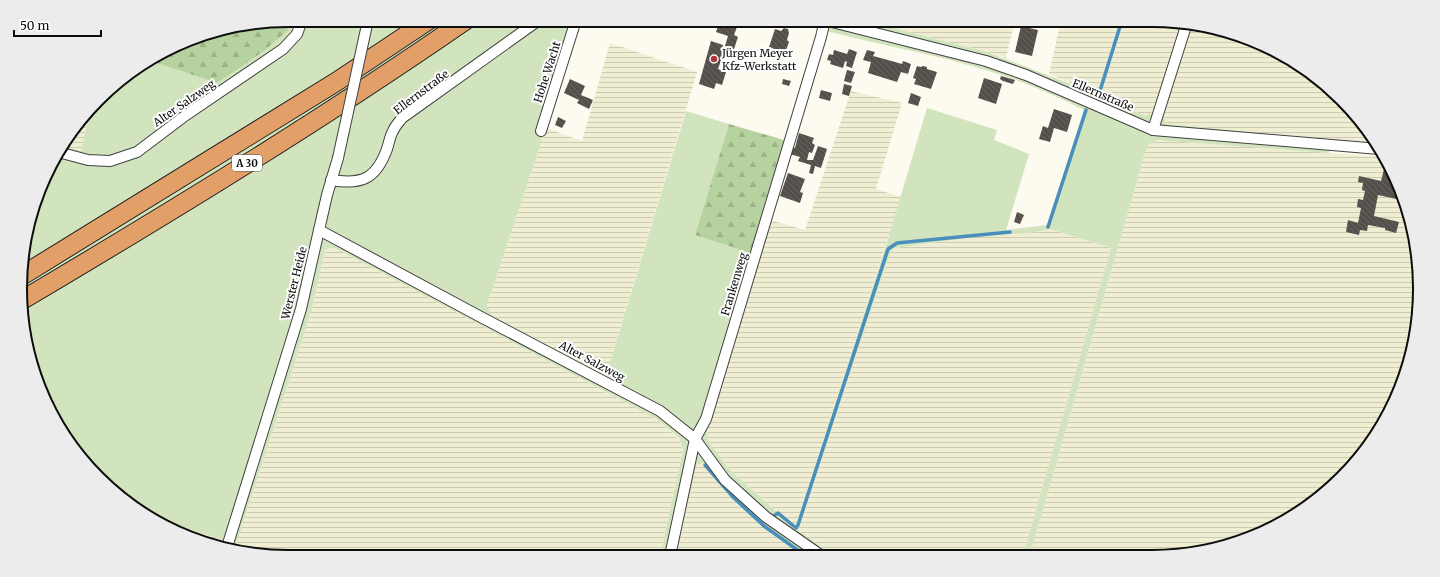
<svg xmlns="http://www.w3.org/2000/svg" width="1440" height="577" font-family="Merriweather,serif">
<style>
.farmland{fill:url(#farmland-rules)}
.grass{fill:#d1e4bd}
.forest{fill:url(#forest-firs)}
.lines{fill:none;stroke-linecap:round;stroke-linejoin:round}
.stream{stroke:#4a8fbc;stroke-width:3.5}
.building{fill:url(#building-back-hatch)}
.street-casing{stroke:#404040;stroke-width:12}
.highway-casing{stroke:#1e1e1e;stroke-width:20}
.street{stroke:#fff;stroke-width:10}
.highway{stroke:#e2a068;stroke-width:18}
.street-bridge-casing{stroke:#404040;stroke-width:12;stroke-linecap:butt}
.street-bridge{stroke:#fff;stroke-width:10}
.poi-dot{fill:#ac363c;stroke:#fff;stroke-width:1.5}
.labels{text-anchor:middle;stroke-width:4;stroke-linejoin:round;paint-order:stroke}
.shield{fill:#fff;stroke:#565656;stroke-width:1}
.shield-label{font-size:10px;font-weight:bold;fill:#0d0d0d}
.poi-label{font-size:11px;fill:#0d0d0d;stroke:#fff;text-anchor:start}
.street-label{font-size:11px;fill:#0d0d0d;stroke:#fff}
.rim{fill:none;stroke:#0d0d0d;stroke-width:2}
</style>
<defs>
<pattern id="farmland-rules" width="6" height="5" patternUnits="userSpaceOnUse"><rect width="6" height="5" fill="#f0eed2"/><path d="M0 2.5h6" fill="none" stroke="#cdcbb3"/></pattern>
<pattern id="forest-firs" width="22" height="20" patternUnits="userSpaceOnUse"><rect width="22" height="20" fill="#b6d29e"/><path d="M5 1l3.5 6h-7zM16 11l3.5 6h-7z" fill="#9bb387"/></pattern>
<pattern id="building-back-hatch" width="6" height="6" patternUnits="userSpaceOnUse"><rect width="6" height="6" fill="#544f4b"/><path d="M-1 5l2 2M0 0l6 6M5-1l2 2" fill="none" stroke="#686460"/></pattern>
</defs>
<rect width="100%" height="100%" fill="#fdfaef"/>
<g class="farmland">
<path d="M 862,20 L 1015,20 L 1006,58 L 987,52 Z"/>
<path d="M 1061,20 L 1120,20 L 1097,94 L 1049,74 Z"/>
<path d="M 1124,20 L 1151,20 L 1180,25 L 1153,112 L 1145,116 L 1100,96 Z"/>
<path d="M 1190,26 L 1238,34 L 1286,56 L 1328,86 L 1364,125 L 1376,143 L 1167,125 L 1163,116 Z"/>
<path d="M 610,43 L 697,72 L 606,376 L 491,315 L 487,305 L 546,128 L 582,141 Z"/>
<path d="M 851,91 L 902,103 L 876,189 L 901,197 L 796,525 L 793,526 L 730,470 L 709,442 L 707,430 L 770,220 L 805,230 Z"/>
<path d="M 90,112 L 81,151 L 63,146 Z"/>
<path d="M 1156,140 L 1385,157 L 1392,170 L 1411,219 L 1419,271 L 1418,323 L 1406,375 L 1375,438 L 1328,491 L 1254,536 L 1187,555 L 1030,555 L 1147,146 Z"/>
<path d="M 1050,229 L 1111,248 L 1023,555 L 833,556 L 810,540 L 798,530 L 891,251 L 895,248 L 973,237 L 1029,233 Z"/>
<path d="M 333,247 L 655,418 L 679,439 L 683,450 L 660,556 L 289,557 L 235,548 L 312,309 L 325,250 Z"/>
<path d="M 703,463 L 716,480 L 737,502 L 765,528 L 803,556 L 676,556 L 696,464 Z"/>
<path d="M 163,522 L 221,539 L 219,546 L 202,543 Z"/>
</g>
<path class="grass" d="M 290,20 L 576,20 L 546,128 L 487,305 L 491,315 L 606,376 L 686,111 L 729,124 L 695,235 L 750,253 L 760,217 L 770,220 L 707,430 L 709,442 L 730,470 L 793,526 L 796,525 L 887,242 L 927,108 L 997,130 L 994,140 L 1029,154 L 1006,230 L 1047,225 L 1084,110 C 1051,93 1018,79 982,69 C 934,54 884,46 835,33 C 821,30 808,24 794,20 L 862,20 L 987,52 L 1097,94 L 1120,20 L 1124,20 L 1100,95 L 1145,116 L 1153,112 L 1180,25 L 1190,26 L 1163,116 L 1167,124 L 1331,140 L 1329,153 L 1156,140 L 1147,146 L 1030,555 L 1023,555 L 1111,248 L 1050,229 L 1029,233 L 973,237 L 895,248 L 891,251 L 798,530 L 833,556 L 803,556 L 765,528 L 716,480 L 703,463 L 696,465 L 676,556 L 660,556 L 683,450 L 679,438 L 655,418 L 333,247 L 325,250 L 312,309 L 235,548 L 219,546 L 221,539 L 163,522 L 125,501 L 87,466 L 56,423 L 25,341 L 22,253 L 34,202 L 56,154 L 63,146 L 81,151 L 90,112 L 112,86 L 148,60 L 217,83 L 287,30 Z"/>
<g class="forest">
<path d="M 290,20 L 288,30 L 264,51 L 217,83 L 148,60 L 154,56 L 202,34 Z"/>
<path d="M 729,124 L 784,140 L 750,253 L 695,235 Z"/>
</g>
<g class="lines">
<g class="stream">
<path d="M 1099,94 L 1122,20"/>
<path d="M 1048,227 L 1086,110"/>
<path d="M 705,465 L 734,498 L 764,526 L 803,554"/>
<path d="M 775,515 L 778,513 L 796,528 L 798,525 L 888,249 L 897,243 L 1010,232"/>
</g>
</g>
<g class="building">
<path d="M 599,20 L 613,20 L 611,24 Z"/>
<path d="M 689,20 L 702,20 L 699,25 Z"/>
<path d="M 720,20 L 739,20 L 739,22 L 742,23 L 740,28 L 737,27 L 734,35 L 738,37 L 734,49 L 725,46 L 728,36 L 716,32 Z"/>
<path d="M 1021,26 L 1038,30 L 1032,56 L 1015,52 Z"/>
<path d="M 784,28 L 788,29 L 789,33 L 787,40 L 789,42 L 785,53 L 769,47 L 775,29 L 781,31 Z"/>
<path d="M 711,41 L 723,45 L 722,48 L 725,49 L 718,69 L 726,72 L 722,85 L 716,83 L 714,89 L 699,84 Z"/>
<path d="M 849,49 L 857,52 L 852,68 L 846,66 L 847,62 L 845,61 L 843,68 L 830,64 L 831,61 L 827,60 L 829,54 L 833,55 L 834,50 L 847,54 Z"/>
<path d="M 867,50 L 875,52 L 873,56 L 888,60 L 902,64 L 903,61 L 911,64 L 908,74 L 901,72 L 897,82 L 868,73 L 871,62 L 863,60 Z"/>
<path d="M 917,66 L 921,67 L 923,66 L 927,67 L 927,69 L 937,72 L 931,89 L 914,84 L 916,79 L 913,78 Z"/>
<path d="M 847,70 L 855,72 L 851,83 L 844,81 Z"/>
<path d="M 1001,76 L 1015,80 L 1013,84 L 1003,81 L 1000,79 Z"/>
<path d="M 984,78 L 1002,84 L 996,104 L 978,98 Z"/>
<path d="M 570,79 L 585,86 L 581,95 L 593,100 L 589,109 L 577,103 L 579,100 L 564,93 Z"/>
<path d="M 783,79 L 791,81 L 789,86 L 782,84 Z"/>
<path d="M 844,84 L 852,86 L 849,96 L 842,94 Z"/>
<path d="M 821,90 L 832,93 L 830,101 L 819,98 Z"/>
<path d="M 911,93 L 921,97 L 918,106 L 908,103 Z"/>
<path d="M 1054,109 L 1072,115 L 1067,132 L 1054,128 L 1050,142 L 1039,139 L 1043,126 L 1048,128 Z"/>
<path d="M 558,117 L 566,121 L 562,128 L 555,125 Z"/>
<path d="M 799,133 L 814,138 L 812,143 L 815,145 L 812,153 L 809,152 L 807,160 L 813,160 L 818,146 L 827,149 L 821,168 L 815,166 L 813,174 L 809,173 L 811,165 L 798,161 L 800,157 L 790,154 L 793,147 L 795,148 Z"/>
<path d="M 1384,169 L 1393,171 L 1402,195 L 1401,200 L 1378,195 L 1374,216 L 1399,222 L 1396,233 L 1385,230 L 1385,228 L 1368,225 L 1367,231 L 1360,230 L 1359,235 L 1346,232 L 1348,220 L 1358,223 L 1361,208 L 1357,207 L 1358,199 L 1363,200 L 1365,191 L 1362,190 L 1363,183 L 1358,182 L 1359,176 L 1381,181 Z"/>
<path d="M 788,173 L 805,179 L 800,192 L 803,193 L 800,203 L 780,196 Z"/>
<path d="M 1017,212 L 1024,215 L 1020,224 L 1014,222 Z"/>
</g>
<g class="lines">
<defs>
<g id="street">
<path d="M 824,20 L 986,61 L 1026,75 L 1153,130 L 1379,149"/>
<path d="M 1153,130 L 1186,26"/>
<path d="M 541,131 L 576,20"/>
<path d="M 58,152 L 88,160 L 110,161 L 137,152 L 186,115 L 283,49 L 297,34 L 302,20"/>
<path d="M 331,180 C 362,185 376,179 387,149 C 389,143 390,136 393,131 C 395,126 399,122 402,118 L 539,20"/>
<path d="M 319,230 L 479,316 L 660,411 L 695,439 L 725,480 L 766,517 L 822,556"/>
<path d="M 227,547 L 301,309 L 327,195 L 338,158"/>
<path d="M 670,556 L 695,439 L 706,419 L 821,37 L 825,20"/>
</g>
<g id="highway">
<path d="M 23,275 L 336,82 L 429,20"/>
<path d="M 24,299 C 174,210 323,119 466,20"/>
</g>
</defs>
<use href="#street" class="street-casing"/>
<use href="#highway" class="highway-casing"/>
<use href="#street" class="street"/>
<use href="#highway" class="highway"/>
<defs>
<path id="street-bridge" d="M 338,158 L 368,20"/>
</defs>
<use href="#street-bridge" class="street-bridge-casing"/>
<use href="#street-bridge" class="street-bridge"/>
</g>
<circle class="poi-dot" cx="714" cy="59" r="4"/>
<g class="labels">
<rect class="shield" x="232" y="155" width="30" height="16" rx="3"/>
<g class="shield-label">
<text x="247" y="167">A 30</text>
</g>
<g class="poi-label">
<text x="722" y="57">Jürgen Meyer<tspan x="722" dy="13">Kfz-Werkstatt</tspan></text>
</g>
<g class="street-label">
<text transform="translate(547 72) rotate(-72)" y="4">Hohe Wacht</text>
<text transform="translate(421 92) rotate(-37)" y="4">Ellernstraße</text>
<text transform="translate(1103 95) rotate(23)" y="4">Ellernstraße</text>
<text transform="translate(184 103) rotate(-35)" y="4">Alter Salzweg</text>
<text transform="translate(294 283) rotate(-76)" y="4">Werster Heide</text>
<text transform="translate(734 284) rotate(-73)" y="4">Frankenweg</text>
<text transform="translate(592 361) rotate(28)" y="4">Alter Salzweg</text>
</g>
</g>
<path d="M0 0H1440V577H0ZM288 27H1152A261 261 0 0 1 1413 288V289A261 261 0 0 1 1152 550H288A261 261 0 0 1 27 289V288A261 261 0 0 1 288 27Z" fill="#ececec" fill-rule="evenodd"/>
<path class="rim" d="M288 27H1152A261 261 0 0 1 1413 288V289A261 261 0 0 1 1152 550H288A261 261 0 0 1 27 289V288A261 261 0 0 1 288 27Z"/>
<path d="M14 30v6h87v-6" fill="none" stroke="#0d0d0d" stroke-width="2"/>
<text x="20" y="30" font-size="12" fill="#0d0d0d" stroke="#ffffff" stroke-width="3" paint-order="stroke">50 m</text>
</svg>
